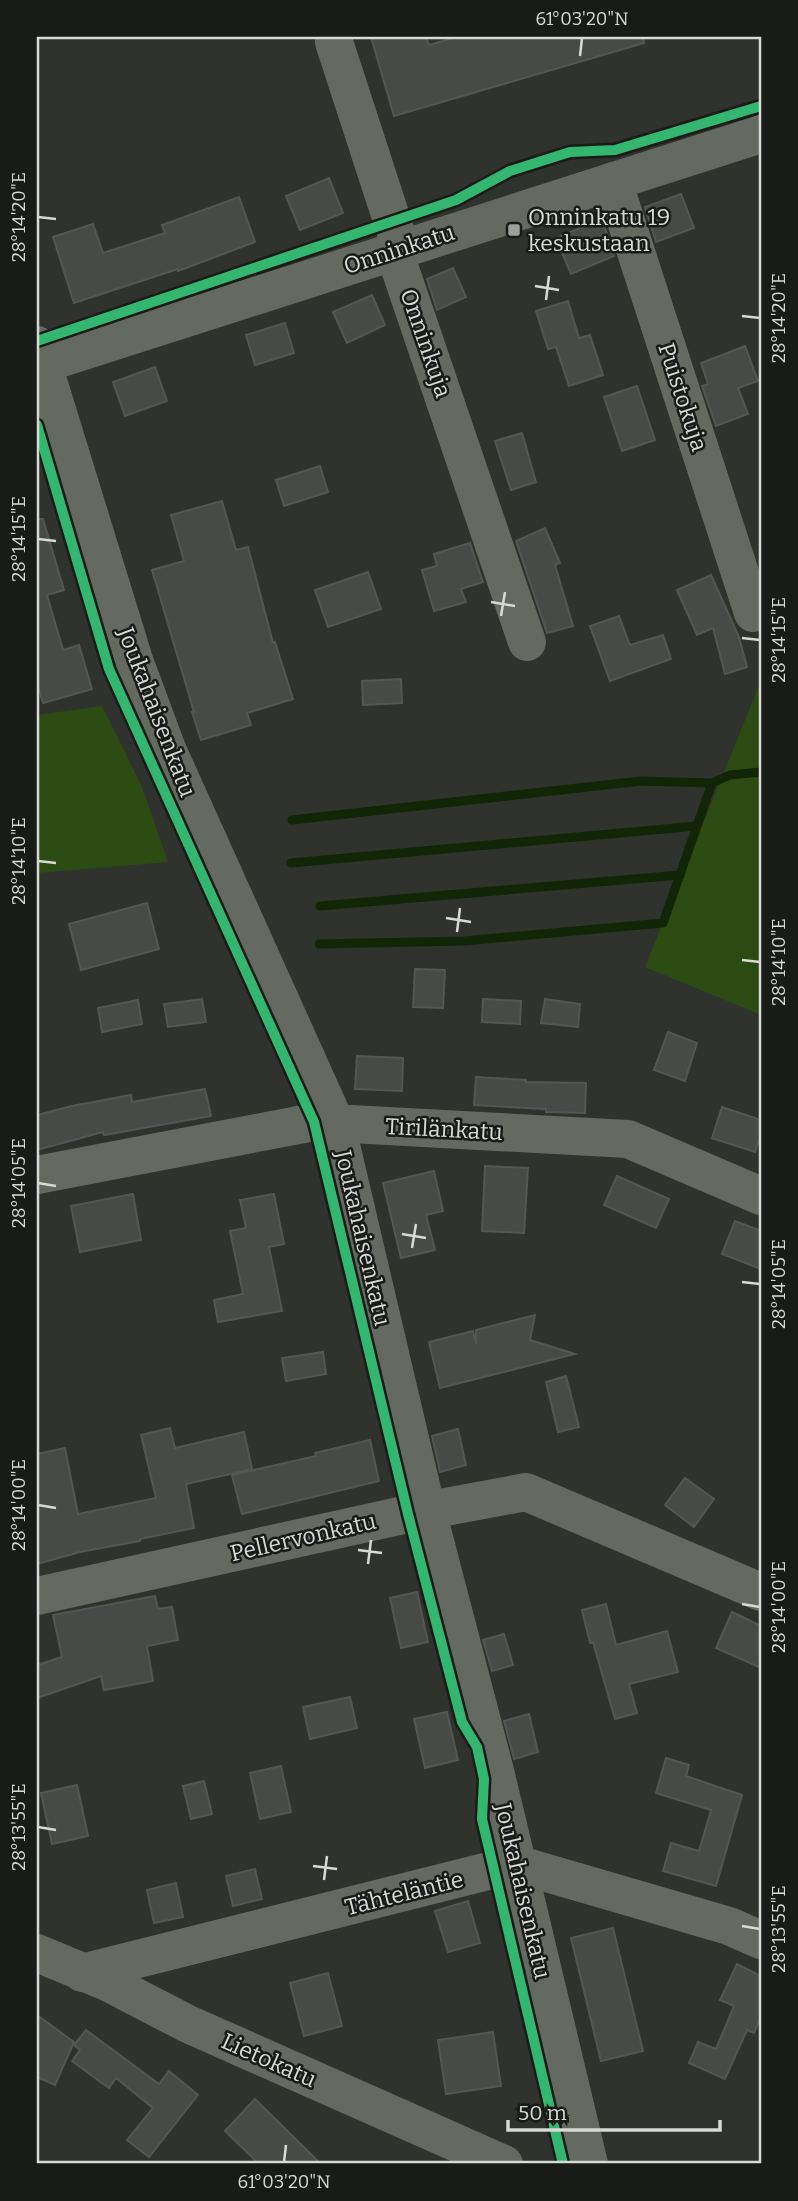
<svg xmlns="http://www.w3.org/2000/svg" width="798" height="2201" font-family="Bitter,serif">
<style>
.green{fill:#2c4b13}
.lines{fill:none;stroke-linecap:round;stroke-linejoin:round}
.stream{stroke:#122506;stroke-width:9}
.building{fill:#474a46;stroke:#545652;stroke-width:2}
.minor{stroke:#646961;stroke-width:38}
.cycleway-casing{stroke:#181b17;stroke-width:15}
.cycleway{stroke:#33b770;stroke-width:10}
.ticks{fill:none;stroke:#d6d9d4;stroke-width:2.5}
.poi-dot{fill:#9c9f9a;stroke:#181b17;stroke-width:2.5}
.labels{text-anchor:middle;stroke-width:5;stroke-linejoin:round;paint-order:stroke}
.poi-label{font-size:23px;fill:#d6d9d4;stroke:#181b17;text-anchor:start}
.street-label{font-size:23px;fill:#d6d9d4;stroke:#181b17}
.neatline{fill:none;stroke:#d6d9d4;stroke-width:2.5}
.ticks-label{font-size:18px;text-anchor:middle;fill:#d6d9d4}
</style>
<rect width="100%" height="100%" fill="#30322e"/>
<g class="green">
<path d="M 761,686 L 761,1015 L 645,967 L 758,688 Z"/>
<path d="M 102,706 L 142,787 L 168,862 L 37,873 L 37,715 Z"/>
</g>
<g class="lines">
<g class="stream">
<path d="M 292,820 L 641,781 L 712,783 L 730,775 L 761,772"/>
<path d="M 291,863 L 697,826"/>
<path d="M 320,906 L 680,875"/>
<path d="M 319,944 L 464,941 L 663,923 L 712,783"/>
</g>
</g>
<g class="building">
<path d="M 371,37 L 426,37 L 429,45 L 457,37 L 643,37 L 644,43 L 394,116 Z"/>
<path d="M 329,178 L 343,213 L 300,230 L 286,196 Z"/>
<path d="M 681,194 L 694,228 L 656,242 L 645,207 Z"/>
<path d="M 239,197 L 255,242 L 178,271 L 178,269 L 74,303 L 53,237 L 93,224 L 103,253 L 165,233 L 162,225 Z"/>
<path d="M 602,219 L 614,256 L 571,274 L 556,238 Z"/>
<path d="M 453,268 L 466,297 L 437,310 L 427,279 Z"/>
<path d="M 372,295 L 385,325 L 347,343 L 333,312 Z"/>
<path d="M 568,301 L 579,338 L 590,335 L 603,375 L 569,386 L 556,347 L 548,349 L 536,311 Z"/>
<path d="M 285,323 L 294,353 L 255,365 L 246,335 Z"/>
<path d="M 745,346 L 758,381 L 738,388 L 748,414 L 716,426 L 702,386 L 708,384 L 701,363 Z"/>
<path d="M 155,367 L 167,401 L 125,416 L 113,382 Z"/>
<path d="M 637,386 L 655,440 L 622,451 L 604,397 Z"/>
<path d="M 522,433 L 536,482 L 511,490 L 495,441 Z"/>
<path d="M 320,466 L 328,492 L 284,506 L 276,480 Z"/>
<path d="M 222,501 L 236,550 L 248,547 L 273,643 L 275,642 L 293,699 L 247,713 L 251,725 L 201,740 L 192,712 L 194,712 L 152,570 L 184,561 L 171,515 Z"/>
<path d="M 37,519 L 43,519 L 64,590 L 47,595 L 63,650 L 79,645 L 92,689 L 43,703 L 37,683 Z"/>
<path d="M 545,528 L 560,563 L 555,565 L 573,626 L 547,633 L 516,541 Z"/>
<path d="M 470,543 L 483,582 L 461,589 L 466,602 L 434,611 L 422,570 L 437,566 L 434,554 Z"/>
<path d="M 368,572 L 381,609 L 328,627 L 315,590 Z"/>
<path d="M 711,575 L 739,637 L 747,667 L 725,674 L 713,628 L 697,635 L 677,590 Z"/>
<path d="M 619,616 L 630,645 L 663,635 L 671,659 L 610,681 L 590,626 Z"/>
<path d="M 401,679 L 402,703 L 363,705 L 362,681 Z"/>
<path d="M 147,903 L 159,949 L 81,970 L 69,924 Z"/>
<path d="M 415,969 L 445,970 L 443,1008 L 413,1007 Z"/>
<path d="M 202,999 L 206,1022 L 168,1027 L 164,1004 Z"/>
<path d="M 483,999 L 521,1001 L 520,1024 L 482,1022 Z"/>
<path d="M 545,999 L 580,1004 L 578,1027 L 541,1023 Z"/>
<path d="M 138,1000 L 142,1024 L 102,1032 L 98,1008 Z"/>
<path d="M 668,1032 L 697,1043 L 685,1081 L 654,1070 Z"/>
<path d="M 357,1056 L 403,1058 L 402,1091 L 355,1089 Z"/>
<path d="M 476,1077 L 526,1080 L 526,1082 L 586,1083 L 585,1113 L 546,1112 L 546,1109 L 474,1105 Z"/>
<path d="M 205,1089 L 211,1116 L 104,1135 L 103,1132 L 37,1150 L 37,1115 L 72,1106 L 131,1095 L 132,1102 Z"/>
<path d="M 722,1107 L 761,1120 L 761,1134 L 755,1152 L 712,1138 Z"/>
<path d="M 485,1166 L 528,1168 L 524,1233 L 482,1231 Z"/>
<path d="M 434,1171 L 443,1211 L 426,1215 L 435,1250 L 401,1258 L 383,1183 Z"/>
<path d="M 617,1176 L 669,1199 L 656,1228 L 604,1205 Z"/>
<path d="M 133,1194 L 141,1240 L 80,1252 L 71,1206 Z"/>
<path d="M 274,1194 L 284,1244 L 269,1247 L 282,1311 L 218,1322 L 214,1300 L 243,1294 L 230,1231 L 246,1228 L 240,1200 Z"/>
<path d="M 735,1221 L 761,1231 L 761,1269 L 722,1254 Z"/>
<path d="M 535,1315 L 530,1340 L 575,1354 L 440,1388 L 429,1342 L 473,1331 L 476,1344 L 476,1330 Z"/>
<path d="M 323,1352 L 326,1374 L 286,1381 L 282,1358 Z"/>
<path d="M 566,1376 L 579,1427 L 558,1432 L 546,1382 Z"/>
<path d="M 170,1428 L 175,1448 L 244,1432 L 252,1469 L 186,1484 L 194,1528 L 140,1539 L 140,1541 L 80,1552 L 37,1564 L 37,1454 L 65,1448 L 78,1514 L 156,1498 L 141,1435 Z"/>
<path d="M 458,1429 L 466,1465 L 440,1472 L 432,1436 Z"/>
<path d="M 370,1440 L 379,1481 L 242,1514 L 232,1475 L 316,1456 L 315,1453 Z"/>
<path d="M 685,1478 L 714,1499 L 694,1527 L 665,1505 Z"/>
<path d="M 417,1592 L 428,1642 L 401,1648 L 390,1598 Z"/>
<path d="M 155,1596 L 158,1609 L 172,1607 L 178,1640 L 147,1646 L 153,1681 L 104,1690 L 101,1676 L 37,1698 L 37,1665 L 62,1657 L 53,1615 Z"/>
<path d="M 606,1604 L 616,1645 L 667,1631 L 678,1672 L 629,1684 L 637,1713 L 615,1719 L 593,1642 L 590,1643 L 582,1610 Z"/>
<path d="M 732,1612 L 761,1626 L 761,1668 L 716,1648 Z"/>
<path d="M 504,1634 L 513,1665 L 492,1671 L 483,1640 Z"/>
<path d="M 350,1697 L 357,1728 L 310,1739 L 303,1707 Z"/>
<path d="M 447,1712 L 458,1760 L 425,1768 L 414,1719 Z"/>
<path d="M 529,1714 L 538,1752 L 514,1759 L 504,1721 Z"/>
<path d="M 666,1758 L 689,1765 L 686,1776 L 742,1795 L 716,1886 L 663,1871 L 671,1843 L 699,1851 L 711,1810 L 656,1793 Z"/>
<path d="M 281,1766 L 291,1812 L 260,1819 L 250,1773 Z"/>
<path d="M 204,1781 L 212,1814 L 191,1819 L 183,1786 Z"/>
<path d="M 77,1785 L 88,1836 L 52,1844 L 41,1793 Z"/>
<path d="M 255,1869 L 262,1899 L 233,1906 L 226,1876 Z"/>
<path d="M 176,1883 L 183,1917 L 154,1923 L 147,1890 Z"/>
<path d="M 468,1901 L 480,1943 L 448,1952 L 435,1911 Z"/>
<path d="M 613,1928 L 643,2051 L 601,2061 L 571,1938 Z"/>
<path d="M 737,1964 L 761,1976 L 761,2017 L 754,2033 L 747,2030 L 725,2079 L 689,2063 L 698,2042 L 716,2049 L 734,2006 L 720,2000 Z"/>
<path d="M 328,1973 L 342,2026 L 304,2036 L 290,1983 Z"/>
<path d="M 37,2015 L 74,2042 L 55,2085 L 37,2077 Z"/>
<path d="M 86,2030 L 159,2084 L 169,2071 L 198,2095 L 149,2157 L 127,2140 L 153,2108 L 116,2078 L 109,2088 L 72,2061 L 80,2050 L 74,2045 Z"/>
<path d="M 493,2032 L 501,2086 L 446,2094 L 438,2040 Z"/>
<path d="M 255,2099 L 321,2164 L 259,2164 L 225,2131 Z"/>
</g>
<g class="lines">
<g class="minor">
<path d="M 334,42 L 401,248 L 399,266 L 527,642"/>
<path d="M 613,181 L 753,613"/>
<path d="M 37,345 L 134,660 L 167,749 L 336,1124 L 427,1511 L 495,1771 L 589,2164"/>
<path d="M 37,366 L 761,134"/>
<path d="M 37,1175 L 314,1122 L 628,1139 L 761,1196"/>
<path d="M 37,1596 L 408,1514 L 526,1492 L 761,1592"/>
<path d="M 37,1953 L 107,1982 L 188,2024 L 504,2164"/>
<path d="M 82,1973 L 516,1864 L 729,1926 L 761,1940"/>
</g>
<defs>
<g id="cycleway">
<path d="M 37,341 L 456,200 L 510,171 L 570,152 L 615,150 L 761,106"/>
<path d="M 37,425 L 109,669 L 314,1122 L 408,1514 L 462,1722 L 477,1747 L 484,1779 L 482,1819 L 563,2164"/>
</g>
</defs>
<use href="#cycleway" class="cycleway-casing"/>
<use href="#cycleway" class="cycleway"/>
</g>
<path class="ticks" d="M 580,56 L 582,38M 38,217 L 56,219M 535,286 L 559,290M 546,300 L 549,276M 742,316 L 760,318M 38,539 L 56,541M 491,602 L 515,606M 501,616 L 505,592M 742,638 L 760,640M 38,861 L 56,863M 446,918 L 471,922M 457,932 L 460,908M 742,960 L 760,962M 38,1183 L 56,1186M 402,1234 L 426,1238M 412,1248 L 416,1224M 742,1282 L 760,1284M 38,1505 L 56,1508M 358,1550 L 382,1553M 368,1564 L 371,1540M 742,1604 L 760,1607M 38,1827 L 56,1830M 313,1866 L 337,1869M 324,1880 L 327,1856M 742,1926 L 760,1929M 284,2162 L 286,2145"/>
<rect class="poi-dot" x="507" y="223" width="14" height="14" rx="3.5"/>
<g class="labels">
<g class="poi-label">
<text x="528" y="225">Onninkatu 19<tspan x="528" dy="26">keskustaan</tspan></text>
</g>
<g class="street-label">
<text transform="translate(399 249) rotate(-18)" y="8">Onninkatu</text>
<text transform="translate(426 343) rotate(71)" y="8">Onninkuja</text>
<text transform="translate(683 397) rotate(72)" y="8">Puistokuja</text>
<text transform="translate(157 712) rotate(69)" y="8">Joukahaisenkatu</text>
<text transform="translate(444 1129) rotate(3)" y="8">Tirilänkatu</text>
<text transform="translate(363 1238) rotate(77)" y="8">Joukahaisenkatu</text>
<text transform="translate(303 1537) rotate(-13)" y="8">Pellervonkatu</text>
<text transform="translate(523 1891) rotate(77)" y="8">Joukahaisenkatu</text>
<text transform="translate(404 1893) rotate(-14)" y="8">Tähteläntie</text>
<text transform="translate(269 2060) rotate(24)" y="8">Lietokatu</text>
</g>
</g>
<rect width="798" height="2201" fill="none" stroke="#181b17" stroke-width="77"/>
<path d="M508 2120v10h212v-10" fill="none" stroke="#d6d9d4" stroke-width="3.5"/>
<text x="518" y="2120" font-size="21" fill="#d6d9d4" stroke="#181b17" stroke-width="5" paint-order="stroke">50 m</text>
<rect x="38" y="38" width="722" height="2124" class="neatline"/>
<g class="ticks-label">
<text x="582" y="25">61°03'20"N</text>
<text transform="translate(19 217) rotate(-90)" y="6">28°14'20"E</text>
<text transform="translate(779 318) rotate(-90)" y="6">28°14'20"E</text>
<text transform="translate(19 539) rotate(-90)" y="6">28°14'15"E</text>
<text transform="translate(779 640) rotate(-90)" y="6">28°14'15"E</text>
<text transform="translate(19 861) rotate(-90)" y="6">28°14'10"E</text>
<text transform="translate(779 962) rotate(-90)" y="6">28°14'10"E</text>
<text transform="translate(19 1183) rotate(-90)" y="6">28°14'05"E</text>
<text transform="translate(779 1284) rotate(-90)" y="6">28°14'05"E</text>
<text transform="translate(19 1505) rotate(-90)" y="6">28°14'00"E</text>
<text transform="translate(779 1607) rotate(-90)" y="6">28°14'00"E</text>
<text transform="translate(19 1827) rotate(-90)" y="6">28°13'55"E</text>
<text transform="translate(779 1929) rotate(-90)" y="6">28°13'55"E</text>
<text x="284" y="2188">61°03'20"N</text>
</g>
</svg>
